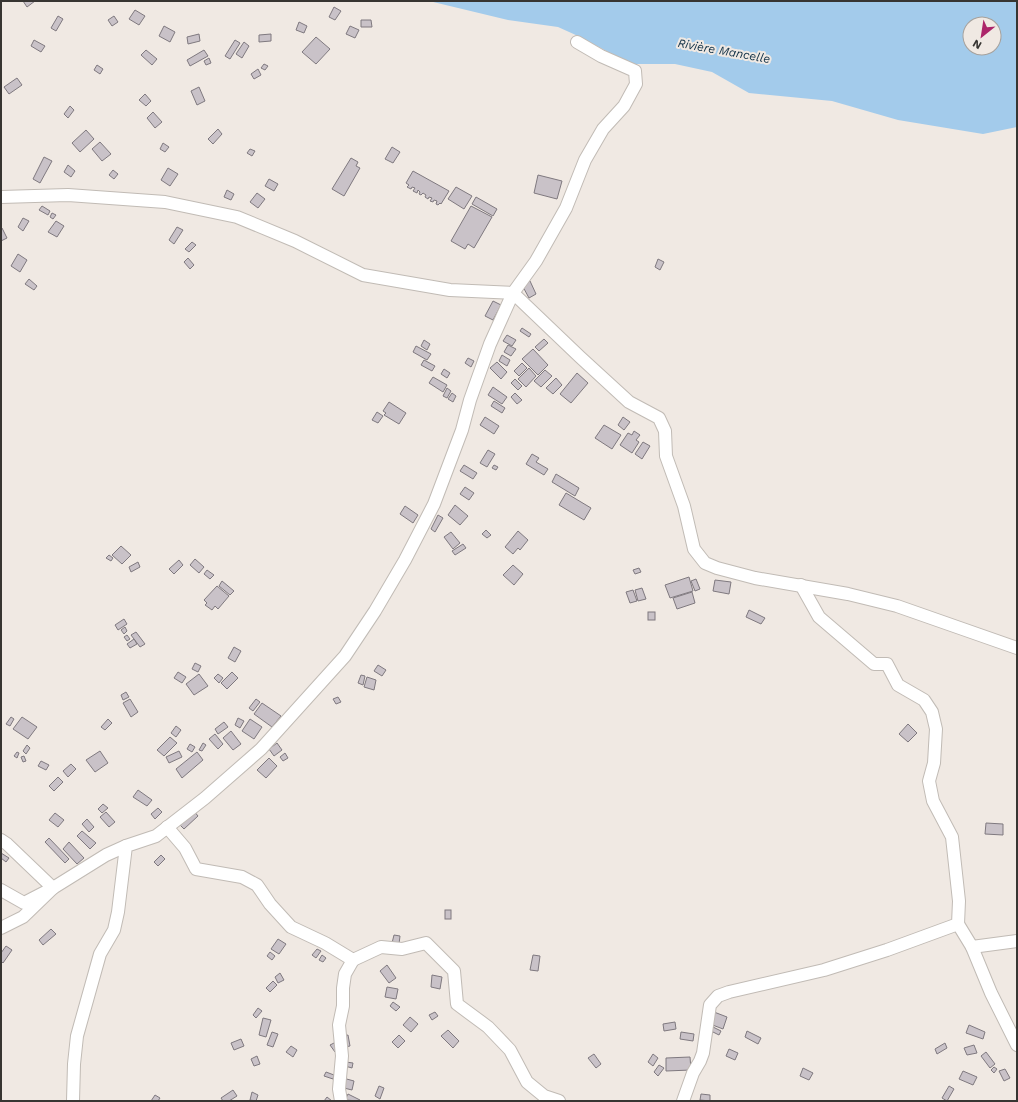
<svg xmlns="http://www.w3.org/2000/svg" width="1018" height="1102" font-family="'Work Sans',sans-serif">
<style>
.water{fill:#a3cbeb;fill-rule:evenodd}
.building{fill:#c9c2c8;stroke:#7f797f}
.lines{fill:none;stroke-linecap:round;stroke-linejoin:round}
.street-casing{stroke:#c1bbb5;stroke-width:14}
.street{stroke:#fff;stroke-width:12}
.labels{text-anchor:middle;stroke-width:4;stroke-linejoin:round;paint-order:stroke}
.water-label{font-size:12px;font-style:italic;fill:#0f2f45;stroke:#f0e9e3}
</style>
<rect width="100%" height="100%" fill="#f0e9e3"/>
<path class="water" d="M 429,1 L 1017,1 L 1017,127 L 983,134 L 898,120 L 832,101 L 749,93 L 712,72 L 675,64 L 631,64 L 578,36 L 558,27 L 508,20 ZM 970,24 L 994,24 L 994,48 L 970,48 Z"/>
<g class="building">
<path d="M 23,1 L 35,1 L 27,7 Z"/>
<path d="M 334,7 L 341,11 L 335,20 L 329,17 Z"/>
<path d="M 135,10 L 145,16 L 139,25 L 129,19 Z"/>
<path d="M 58,16 L 63,19 L 56,31 L 51,28 Z"/>
<path d="M 114,16 L 118,22 L 112,26 L 108,20 Z"/>
<path d="M 361,20 L 371,20 L 372,27 L 361,27 Z"/>
<path d="M 299,22 L 307,26 L 304,33 L 296,30 Z"/>
<path d="M 164,26 L 175,32 L 170,42 L 159,36 Z"/>
<path d="M 350,26 L 359,30 L 355,38 L 346,34 Z"/>
<path d="M 199,34 L 200,41 L 188,44 L 187,37 Z"/>
<path d="M 271,34 L 271,41 L 259,42 L 259,35 Z"/>
<path d="M 316,37 L 330,49 L 316,64 L 302,52 Z"/>
<path d="M 34,40 L 45,46 L 41,52 L 31,46 Z"/>
<path d="M 235,40 L 240,43 L 230,59 L 225,56 Z"/>
<path d="M 244,42 L 249,46 L 242,58 L 236,54 Z"/>
<path d="M 146,50 L 157,59 L 152,65 L 141,55 Z"/>
<path d="M 204,50 L 208,56 L 190,66 L 187,60 Z"/>
<path d="M 209,58 L 211,63 L 206,65 L 204,61 Z"/>
<path d="M 264,64 L 268,66 L 265,70 L 261,68 Z"/>
<path d="M 97,65 L 103,69 L 100,74 L 94,70 Z"/>
<path d="M 258,69 L 261,75 L 254,79 L 251,74 Z"/>
<path d="M 17,78 L 22,85 L 9,94 L 4,87 Z"/>
<path d="M 199,87 L 205,101 L 197,105 L 191,91 Z"/>
<path d="M 145,94 L 151,101 L 146,106 L 139,100 Z"/>
<path d="M 70,106 L 74,110 L 68,118 L 64,114 Z"/>
<path d="M 153,112 L 162,122 L 155,128 L 147,118 Z"/>
<path d="M 218,129 L 222,134 L 213,144 L 208,139 Z"/>
<path d="M 86,130 L 94,139 L 80,152 L 72,143 Z"/>
<path d="M 100,142 L 111,154 L 102,161 L 92,149 Z"/>
<path d="M 163,143 L 169,147 L 165,152 L 160,149 Z"/>
<path d="M 392,147 L 400,152 L 393,163 L 385,159 Z"/>
<path d="M 250,149 L 255,151 L 252,156 L 247,153 Z"/>
<path d="M 44,157 L 52,161 L 40,183 L 33,179 Z"/>
<path d="M 351,158 L 358,162 L 356,166 L 360,168 L 344,196 L 332,189 Z"/>
<path d="M 68,165 L 75,171 L 71,177 L 64,172 Z"/>
<path d="M 168,168 L 178,174 L 170,186 L 161,180 Z"/>
<path d="M 113,170 L 118,174 L 114,179 L 109,175 Z"/>
<path d="M 413,171 L 449,191 L 441,204 L 440,203 L 438,205 L 436,204 L 437,201 L 434,200 L 433,202 L 430,201 L 432,198 L 429,197 L 428,199 L 425,197 L 426,195 L 423,193 L 421,195 L 419,194 L 420,192 L 418,190 L 417,193 L 413,191 L 415,188 L 412,187 L 411,189 L 407,187 L 409,185 L 406,183 Z"/>
<path d="M 538,175 L 562,181 L 557,199 L 534,193 Z"/>
<path d="M 269,179 L 278,184 L 274,191 L 265,186 Z"/>
<path d="M 456,187 L 472,196 L 464,209 L 448,199 Z"/>
<path d="M 227,190 L 234,194 L 231,200 L 224,197 Z"/>
<path d="M 257,193 L 265,199 L 258,208 L 250,202 Z"/>
<path d="M 476,197 L 497,209 L 493,216 L 472,204 Z"/>
<path d="M 42,206 L 50,211 L 48,215 L 39,210 Z"/>
<path d="M 471,206 L 492,217 L 474,248 L 468,244 L 465,249 L 451,241 Z"/>
<path d="M 52,213 L 56,215 L 53,219 L 50,217 Z"/>
<path d="M 23,218 L 29,221 L 23,231 L 18,227 Z"/>
<path d="M 56,221 L 64,226 L 57,237 L 48,232 Z"/>
<path d="M 177,227 L 183,230 L 174,244 L 169,240 Z"/>
<path d="M 2,228 L 7,238 L 1,241 L 1,229 Z"/>
<path d="M 192,242 L 196,245 L 189,252 L 185,249 Z"/>
<path d="M 18,254 L 27,260 L 20,272 L 11,266 Z"/>
<path d="M 188,258 L 194,265 L 190,269 L 184,262 Z"/>
<path d="M 658,259 L 664,262 L 660,270 L 655,267 Z"/>
<path d="M 29,279 L 37,286 L 34,290 L 25,284 Z"/>
<path d="M 530,281 L 536,294 L 529,298 L 522,285 Z"/>
<path d="M 493,301 L 501,305 L 493,320 L 485,316 Z"/>
<path d="M 522,328 L 531,334 L 529,337 L 520,331 Z"/>
<path d="M 507,335 L 516,340 L 512,346 L 503,341 Z"/>
<path d="M 544,339 L 548,343 L 539,351 L 535,347 Z"/>
<path d="M 424,340 L 430,344 L 427,350 L 421,346 Z"/>
<path d="M 508,345 L 516,349 L 511,356 L 504,352 Z"/>
<path d="M 416,346 L 431,354 L 427,360 L 413,352 Z"/>
<path d="M 533,349 L 548,365 L 538,375 L 522,359 Z"/>
<path d="M 502,355 L 510,360 L 507,366 L 499,361 Z"/>
<path d="M 468,358 L 474,361 L 471,367 L 465,363 Z"/>
<path d="M 424,360 L 435,366 L 432,371 L 421,365 Z"/>
<path d="M 497,362 L 507,372 L 501,379 L 490,368 Z"/>
<path d="M 522,363 L 527,368 L 519,376 L 514,371 Z"/>
<path d="M 529,368 L 536,376 L 526,387 L 518,379 Z"/>
<path d="M 444,369 L 450,373 L 447,378 L 441,374 Z"/>
<path d="M 545,370 L 552,376 L 541,387 L 534,381 Z"/>
<path d="M 577,373 L 588,383 L 571,403 L 560,394 Z"/>
<path d="M 433,377 L 447,385 L 443,392 L 429,383 Z"/>
<path d="M 556,378 L 562,385 L 553,394 L 546,388 Z"/>
<path d="M 515,379 L 522,386 L 518,390 L 511,383 Z"/>
<path d="M 493,387 L 507,397 L 502,404 L 488,395 Z"/>
<path d="M 447,388 L 451,391 L 447,398 L 443,396 Z"/>
<path d="M 452,393 L 456,396 L 453,402 L 448,399 Z"/>
<path d="M 515,393 L 522,400 L 517,404 L 511,397 Z"/>
<path d="M 494,401 L 505,408 L 502,413 L 491,406 Z"/>
<path d="M 389,402 L 406,413 L 399,424 L 384,415 L 386,413 L 383,411 Z"/>
<path d="M 377,412 L 383,416 L 378,423 L 372,420 Z"/>
<path d="M 485,417 L 499,426 L 494,434 L 480,425 Z"/>
<path d="M 623,417 L 630,422 L 624,430 L 618,425 Z"/>
<path d="M 604,425 L 621,435 L 612,449 L 595,438 Z"/>
<path d="M 634,431 L 640,435 L 636,440 L 639,442 L 632,453 L 620,445 L 628,433 L 632,435 Z"/>
<path d="M 643,442 L 650,446 L 642,459 L 635,454 Z"/>
<path d="M 488,450 L 495,454 L 487,467 L 480,463 Z"/>
<path d="M 532,454 L 539,458 L 536,462 L 548,469 L 544,475 L 526,464 Z"/>
<path d="M 464,465 L 477,473 L 473,479 L 460,471 Z"/>
<path d="M 494,465 L 498,467 L 496,470 L 492,468 Z"/>
<path d="M 556,474 L 579,488 L 575,496 L 552,482 Z"/>
<path d="M 465,487 L 474,493 L 469,500 L 460,494 Z"/>
<path d="M 566,493 L 591,508 L 584,520 L 559,505 Z"/>
<path d="M 455,505 L 468,516 L 460,525 L 448,515 Z"/>
<path d="M 405,506 L 418,515 L 413,523 L 400,514 Z"/>
<path d="M 438,515 L 443,518 L 435,532 L 431,529 Z"/>
<path d="M 486,530 L 491,535 L 487,538 L 482,534 Z"/>
<path d="M 518,531 L 528,540 L 520,550 L 518,548 L 513,554 L 505,547 Z"/>
<path d="M 451,532 L 460,543 L 453,549 L 444,537 Z"/>
<path d="M 463,544 L 466,548 L 455,555 L 452,551 Z"/>
<path d="M 121,546 L 131,555 L 122,564 L 112,555 Z"/>
<path d="M 109,555 L 113,558 L 111,561 L 106,558 Z"/>
<path d="M 195,559 L 204,567 L 199,573 L 190,565 Z"/>
<path d="M 179,560 L 183,565 L 174,574 L 169,569 Z"/>
<path d="M 138,562 L 140,567 L 131,572 L 129,567 Z"/>
<path d="M 513,565 L 523,574 L 514,585 L 503,575 Z"/>
<path d="M 639,568 L 641,572 L 635,574 L 633,570 Z"/>
<path d="M 207,570 L 214,575 L 210,579 L 204,574 Z"/>
<path d="M 689,577 L 693,591 L 670,598 L 665,585 Z"/>
<path d="M 696,579 L 700,589 L 695,591 L 691,581 Z"/>
<path d="M 715,580 L 731,582 L 729,594 L 713,591 Z"/>
<path d="M 222,581 L 234,591 L 230,595 L 219,586 Z"/>
<path d="M 217,586 L 229,596 L 218,609 L 215,606 L 212,610 L 205,605 L 207,603 L 204,600 Z"/>
<path d="M 642,588 L 646,599 L 638,601 L 635,590 Z"/>
<path d="M 633,590 L 637,601 L 630,603 L 626,592 Z"/>
<path d="M 692,592 L 695,603 L 677,609 L 673,598 Z"/>
<path d="M 749,610 L 765,618 L 761,624 L 746,617 Z"/>
<rect x="648" y="612" width="7" height="8"/>
<path d="M 124,619 L 127,624 L 118,630 L 115,625 Z"/>
<path d="M 125,627 L 127,631 L 124,634 L 121,630 Z"/>
<path d="M 136,632 L 145,644 L 140,647 L 131,635 Z"/>
<path d="M 127,635 L 130,639 L 127,641 L 124,637 Z"/>
<path d="M 134,639 L 137,644 L 130,648 L 127,644 Z"/>
<path d="M 234,647 L 241,651 L 235,662 L 228,658 Z"/>
<path d="M 195,663 L 201,666 L 198,672 L 192,669 Z"/>
<path d="M 378,665 L 386,670 L 382,676 L 374,671 Z"/>
<path d="M 178,672 L 186,677 L 182,683 L 174,678 Z"/>
<path d="M 232,672 L 238,678 L 227,689 L 221,683 Z"/>
<path d="M 199,674 L 208,686 L 194,695 L 186,684 Z"/>
<path d="M 218,674 L 223,678 L 219,683 L 214,678 Z"/>
<path d="M 361,675 L 365,676 L 363,685 L 358,683 Z"/>
<path d="M 367,677 L 376,680 L 374,690 L 364,687 Z"/>
<path d="M 126,692 L 129,697 L 123,700 L 121,695 Z"/>
<path d="M 338,697 L 341,702 L 336,704 L 333,699 Z"/>
<path d="M 130,699 L 138,712 L 131,717 L 123,703 Z"/>
<path d="M 256,699 L 260,702 L 253,711 L 249,708 Z"/>
<path d="M 262,703 L 281,716 L 272,727 L 254,714 Z"/>
<path d="M 11,717 L 14,719 L 10,726 L 6,724 Z"/>
<path d="M 22,717 L 37,727 L 28,739 L 13,729 Z"/>
<path d="M 238,718 L 244,721 L 240,728 L 235,725 Z"/>
<path d="M 108,719 L 112,723 L 105,730 L 101,727 Z"/>
<path d="M 250,719 L 262,727 L 254,739 L 242,731 Z"/>
<path d="M 224,722 L 228,727 L 218,734 L 215,729 Z"/>
<path d="M 908,724 L 917,733 L 908,742 L 899,734 Z"/>
<path d="M 176,726 L 181,730 L 176,737 L 171,733 Z"/>
<path d="M 231,731 L 241,744 L 233,750 L 223,738 Z"/>
<path d="M 215,734 L 223,744 L 218,749 L 209,739 Z"/>
<path d="M 170,737 L 177,743 L 164,756 L 157,750 Z"/>
<path d="M 203,743 L 206,745 L 202,751 L 199,750 Z"/>
<path d="M 277,743 L 282,750 L 274,756 L 269,749 Z"/>
<path d="M 190,744 L 195,747 L 192,752 L 187,749 Z"/>
<path d="M 27,745 L 30,748 L 26,754 L 23,751 Z"/>
<path d="M 100,751 L 108,763 L 95,772 L 86,760 Z"/>
<path d="M 179,751 L 182,757 L 169,763 L 166,757 Z"/>
<path d="M 17,752 L 19,753 L 17,758 L 14,756 Z"/>
<path d="M 197,752 L 203,760 L 182,778 L 176,769 Z"/>
<path d="M 285,753 L 288,758 L 283,761 L 280,757 Z"/>
<path d="M 24,756 L 26,761 L 23,762 L 21,757 Z"/>
<path d="M 269,758 L 277,766 L 266,778 L 257,770 Z"/>
<path d="M 41,761 L 49,765 L 46,770 L 38,766 Z"/>
<path d="M 71,764 L 76,769 L 68,777 L 63,771 Z"/>
<path d="M 58,777 L 63,782 L 54,791 L 49,786 Z"/>
<path d="M 138,790 L 152,800 L 147,806 L 133,797 Z"/>
<path d="M 103,804 L 108,808 L 102,813 L 98,809 Z"/>
<path d="M 158,808 L 162,812 L 155,819 L 151,814 Z"/>
<path d="M 193,810 L 198,816 L 184,829 L 178,823 Z"/>
<path d="M 106,812 L 115,822 L 109,827 L 100,817 Z"/>
<path d="M 55,813 L 64,820 L 58,827 L 49,820 Z"/>
<path d="M 87,819 L 94,827 L 89,832 L 82,824 Z"/>
<path d="M 986,823 L 1003,824 L 1003,835 L 985,834 Z"/>
<path d="M 82,831 L 96,843 L 90,849 L 77,836 Z"/>
<path d="M 49,838 L 69,859 L 65,863 L 45,842 Z"/>
<path d="M 69,842 L 84,858 L 77,864 L 63,849 Z"/>
<path d="M 1,853 L 9,858 L 6,862 L 1,858 Z"/>
<path d="M 161,855 L 165,859 L 158,866 L 154,862 Z"/>
<rect x="445" y="910" width="6" height="9"/>
<path d="M 51,929 L 56,934 L 43,945 L 39,940 Z"/>
<path d="M 394,935 L 400,936 L 399,944 L 392,943 Z"/>
<path d="M 278,939 L 286,944 L 279,954 L 271,949 Z"/>
<path d="M 6,946 L 12,950 L 3,963 L 1,961 L 1,953 Z"/>
<path d="M 317,949 L 321,951 L 316,958 L 312,955 Z"/>
<path d="M 270,952 L 275,956 L 272,960 L 267,956 Z"/>
<path d="M 322,955 L 326,958 L 323,962 L 319,960 Z"/>
<path d="M 533,955 L 540,956 L 538,971 L 530,970 Z"/>
<path d="M 387,965 L 396,978 L 389,983 L 380,971 Z"/>
<path d="M 280,973 L 284,980 L 278,983 L 275,977 Z"/>
<path d="M 432,975 L 442,977 L 440,989 L 431,987 Z"/>
<path d="M 273,981 L 277,985 L 270,992 L 266,988 Z"/>
<path d="M 387,987 L 398,989 L 396,999 L 385,997 Z"/>
<path d="M 393,1002 L 400,1007 L 396,1011 L 390,1006 Z"/>
<path d="M 258,1008 L 262,1011 L 256,1018 L 253,1015 Z"/>
<path d="M 435,1012 L 438,1016 L 432,1020 L 429,1015 Z"/>
<path d="M 714,1012 L 727,1017 L 723,1029 L 710,1024 Z"/>
<path d="M 410,1017 L 418,1024 L 411,1032 L 403,1025 Z"/>
<path d="M 263,1018 L 271,1020 L 266,1037 L 259,1035 Z"/>
<path d="M 675,1022 L 676,1029 L 664,1031 L 663,1024 Z"/>
<path d="M 969,1025 L 985,1032 L 983,1039 L 966,1033 Z"/>
<path d="M 713,1027 L 721,1031 L 719,1035 L 711,1031 Z"/>
<path d="M 448,1030 L 459,1041 L 453,1048 L 441,1036 Z"/>
<path d="M 747,1031 L 761,1038 L 758,1044 L 745,1037 Z"/>
<path d="M 272,1032 L 278,1034 L 273,1047 L 267,1045 Z"/>
<path d="M 681,1032 L 694,1034 L 693,1041 L 680,1039 Z"/>
<path d="M 348,1035 L 350,1046 L 345,1047 L 343,1036 Z"/>
<path d="M 399,1035 L 405,1041 L 398,1048 L 392,1042 Z"/>
<path d="M 241,1039 L 244,1046 L 234,1050 L 231,1043 Z"/>
<path d="M 334,1043 L 338,1050 L 335,1052 L 330,1045 Z"/>
<path d="M 945,1043 L 947,1048 L 937,1054 L 935,1049 Z"/>
<path d="M 974,1045 L 977,1053 L 967,1055 L 964,1048 Z"/>
<path d="M 291,1046 L 297,1050 L 293,1057 L 286,1052 Z"/>
<path d="M 729,1049 L 738,1053 L 735,1060 L 726,1056 Z"/>
<path d="M 986,1052 L 995,1064 L 990,1068 L 981,1056 Z"/>
<path d="M 594,1054 L 601,1064 L 596,1068 L 588,1058 Z"/>
<path d="M 653,1054 L 658,1058 L 653,1066 L 648,1062 Z"/>
<path d="M 257,1056 L 260,1064 L 254,1066 L 251,1059 Z"/>
<path d="M 690,1057 L 691,1070 L 666,1071 L 666,1058 Z"/>
<path d="M 346,1062 L 353,1063 L 352,1068 L 345,1066 Z"/>
<path d="M 659,1065 L 664,1068 L 658,1076 L 654,1072 Z"/>
<path d="M 994,1067 L 997,1069 L 994,1073 L 991,1070 Z"/>
<path d="M 803,1068 L 813,1073 L 809,1080 L 800,1076 Z"/>
<path d="M 1005,1069 L 1010,1078 L 1004,1081 L 999,1071 Z"/>
<path d="M 963,1071 L 977,1077 L 973,1085 L 959,1079 Z"/>
<path d="M 326,1072 L 334,1075 L 333,1079 L 324,1076 Z"/>
<path d="M 343,1078 L 354,1081 L 352,1090 L 340,1087 Z"/>
<path d="M 379,1086 L 384,1088 L 380,1099 L 375,1096 Z"/>
<path d="M 949,1086 L 954,1089 L 947,1101 L 942,1098 Z"/>
<path d="M 233,1090 L 237,1096 L 229,1101 L 223,1101 L 221,1098 Z"/>
<path d="M 252,1092 L 258,1095 L 256,1101 L 250,1100 Z"/>
<path d="M 348,1094 L 360,1100 L 359,1101 L 345,1100 Z"/>
<path d="M 701,1094 L 710,1095 L 710,1101 L 700,1100 Z"/>
<path d="M 155,1095 L 160,1098 L 158,1101 L 151,1101 Z"/>
<path d="M 327,1097 L 332,1101 L 324,1101 Z"/>
</g>
<g class="lines">
<defs>
<g id="street">
<path d="M 1,197 L 68,195 L 165,202 L 237,217 L 295,241 L 363,275 L 450,290 L 513,293 L 580,357 L 629,402 L 659,418 L 665,431 L 666,456 L 684,506 L 694,549 L 705,563 L 717,568 L 755,578 L 848,594 L 897,606 L 1017,648"/>
<path d="M 167,827 L 185,848 L 196,869 L 242,877 L 257,885 L 270,904 L 291,927 L 325,943 L 353,960 L 345,974 L 343,988 L 343,1006 L 339,1025 L 342,1056 L 339,1089 L 341,1101"/>
<path d="M 1,840 L 7,844 L 53,888 L 24,903 L 1,890"/>
<path d="M 958,924 L 972,947 L 991,993 L 1017,1045"/>
<path d="M 1,928 L 23,917 L 53,888 L 106,855 L 126,846"/>
<path d="M 972,947 L 1017,941"/>
<path d="M 353,960 L 381,947 L 402,949 L 426,943 L 454,971 L 457,1004 L 488,1027 L 510,1050 L 527,1082 L 544,1096 L 559,1101"/>
<path d="M 73,1101 L 74,1064 L 77,1036 L 100,954 L 114,930 L 118,912 L 126,846 L 156,836 L 205,798 L 261,749 L 345,656 L 375,611 L 405,560 L 434,504 L 462,430 L 470,400 L 490,344 L 513,293 L 536,261 L 566,208 L 585,160 L 603,129 L 624,106 L 636,84 L 635,71 L 601,56 L 577,42"/>
<path d="M 683,1101 L 693,1073 L 700,1061 L 703,1053 L 710,1005 L 718,996 L 729,992 L 824,970 L 887,950 L 958,924 L 959,901 L 952,837 L 933,801 L 929,781 L 934,763 L 936,729 L 932,712 L 924,700 L 898,685 L 887,664 L 874,664 L 819,617 L 801,585"/>
</g>
</defs>
<use href="#street" class="street-casing"/>
<use href="#street" class="street"/>
</g>
<g class="labels">
<g class="water-label">
<text transform="translate(724 51) rotate(10)" y="4">Rivière Mancelle</text>
</g>
</g>
<rect width="1018" height="1102" fill="none" stroke="#373532" stroke-width="4"/>
<g transform="translate(982 36) rotate(210)"><circle r="19" fill="#f0e9e3" stroke="#a6a19c"/>
<path d="M0-3L7 15L0 10L-7 15Z" fill="#ac256a"/>
<text y="-6" font-size="11" font-weight="bold" text-anchor="middle" fill="#373532">N</text>
</g>
</svg>
